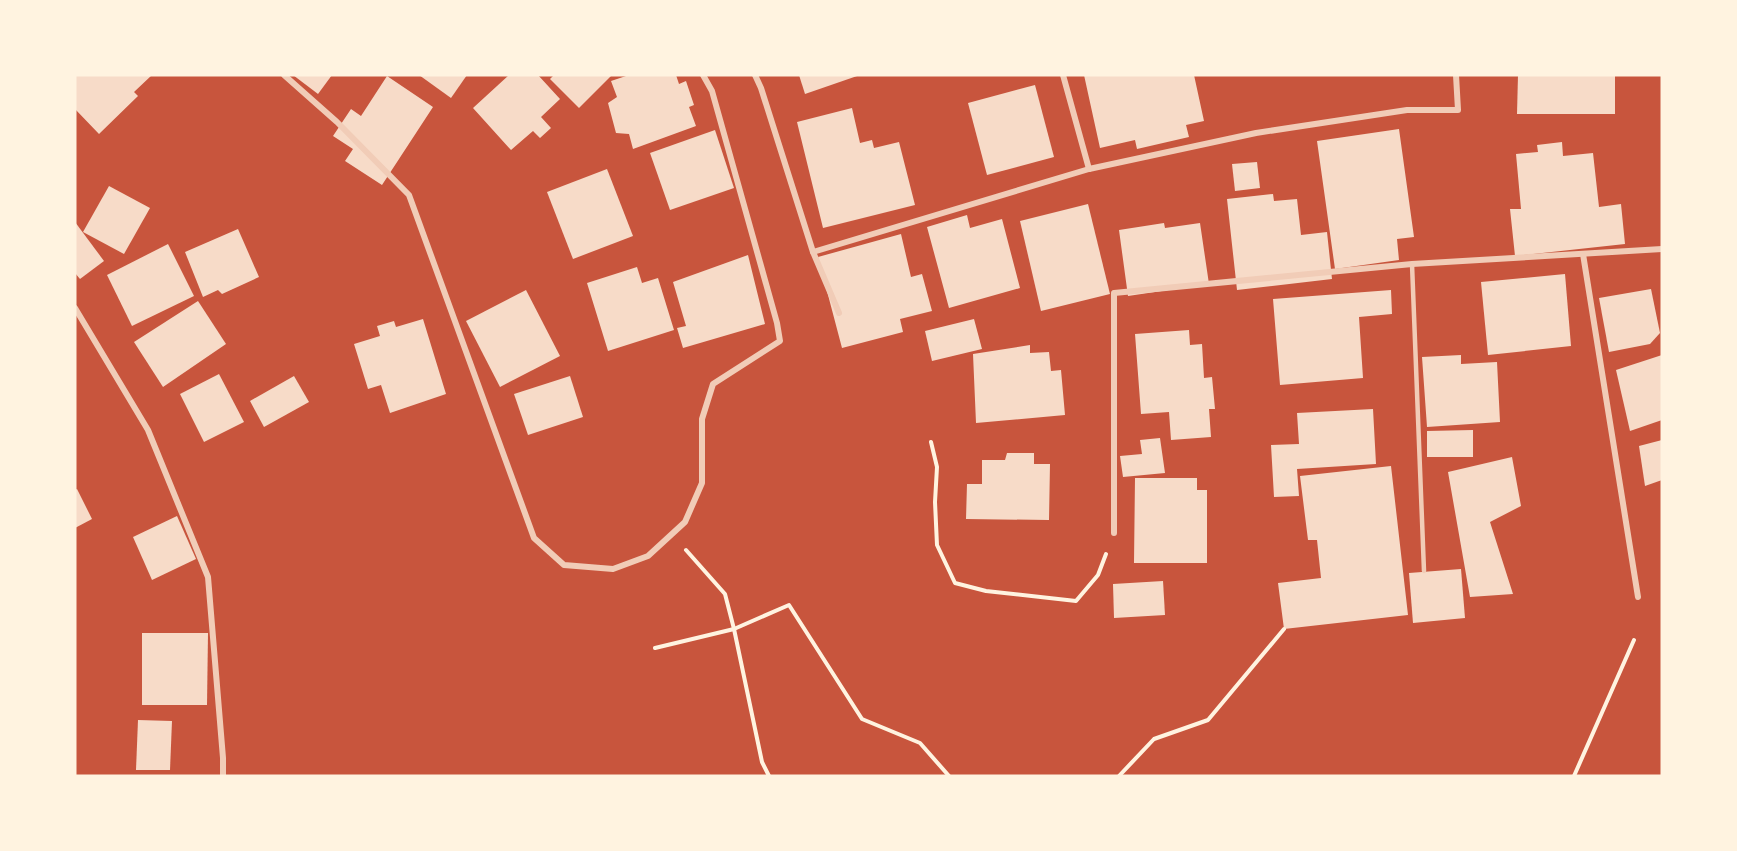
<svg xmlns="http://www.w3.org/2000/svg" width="1737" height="851" font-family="'Fira Sans',sans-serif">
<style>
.building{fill:#f7dbc8}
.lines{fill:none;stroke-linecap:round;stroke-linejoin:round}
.path{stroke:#fff3e0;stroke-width:4}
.service{stroke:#f1ccb7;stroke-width:4.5}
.minor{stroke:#f1ccb7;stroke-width:6}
</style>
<rect width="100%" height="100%" fill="#c8553d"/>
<g class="building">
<path d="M 75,75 L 152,75 L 134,92 L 138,96 L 99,134 L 75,109 Z"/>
<path d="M 293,75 L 332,75 L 318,94 Z"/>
<path d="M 419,75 L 467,75 L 451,98 Z"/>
<path d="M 509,75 L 538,75 L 560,99 L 541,117 L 551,128 L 540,138 L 533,131 L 511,150 L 473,108 Z"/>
<path d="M 554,75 L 612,75 L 579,108 L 550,79 Z"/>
<path d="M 629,75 L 676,75 L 679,84 L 686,81 L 694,105 L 689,107 L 696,126 L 633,149 L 629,134 L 616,133 L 608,103 L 617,97 L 611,81 Z"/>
<path d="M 799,75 L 860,75 L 805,94 Z"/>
<path d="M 1084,75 L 1194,75 L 1204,121 L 1186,125 L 1189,137 L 1137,149 L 1135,140 L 1100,148 Z"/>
<path d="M 1518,75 L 1615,75 L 1615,114 L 1517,114 Z"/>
<path d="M 387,76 L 433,107 L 382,185 L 345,161 L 353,149 L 333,136 L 351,109 L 361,116 Z"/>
<path d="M 1035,85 L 1054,157 L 987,175 L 968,103 Z"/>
<path d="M 852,108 L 860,143 L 872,140 L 874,148 L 899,142 L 915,205 L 823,228 L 797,122 Z"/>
<path d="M 1399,129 L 1414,237 L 1397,239 L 1399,260 L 1335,269 L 1317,141 Z"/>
<path d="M 715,130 L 734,188 L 670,210 L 650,153 Z"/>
<path d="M 1562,142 L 1563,156 L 1593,153 L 1599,207 L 1621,204 L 1625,244 L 1515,256 L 1510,209 L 1521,209 L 1516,154 L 1538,152 L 1537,145 Z"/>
<path d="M 1257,162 L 1260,188 L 1235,191 L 1232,164 Z"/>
<path d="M 607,169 L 633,236 L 573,259 L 547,192 Z"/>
<path d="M 109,186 L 150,208 L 124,254 L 83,232 Z"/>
<path d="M 1273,194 L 1274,201 L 1297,199 L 1301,235 L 1327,232 L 1332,279 L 1237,290 L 1227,199 Z"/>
<path d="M 1088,204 L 1110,294 L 1041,311 L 1020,221 Z"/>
<path d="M 967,215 L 970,228 L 1002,219 L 1020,288 L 949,308 L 927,227 Z"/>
<path d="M 75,222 L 104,261 L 80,279 L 75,273 Z"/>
<path d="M 1164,223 L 1165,228 L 1200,223 L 1209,284 L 1128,296 L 1119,230 Z"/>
<path d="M 238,229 L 259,277 L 222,294 L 218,290 L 203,297 L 185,252 Z"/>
<path d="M 901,234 L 911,277 L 922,274 L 932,311 L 900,319 L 903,332 L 842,348 L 818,257 Z"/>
<path d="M 168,244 L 194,296 L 132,326 L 107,275 Z"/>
<path d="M 748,255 L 765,324 L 683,348 L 677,328 L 686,326 L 673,282 Z"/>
<path d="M 637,267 L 642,283 L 658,278 L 674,330 L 608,351 L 587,283 Z"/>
<path d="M 1565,274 L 1571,346 L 1488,355 L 1481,282 Z"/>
<path d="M 1651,289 L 1660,333 L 1650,344 L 1609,352 L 1599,298 Z"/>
<path d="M 526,290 L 560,356 L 500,387 L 466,321 Z"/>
<path d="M 1391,290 L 1392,314 L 1359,317 L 1363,378 L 1280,385 L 1273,299 Z"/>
<path d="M 198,301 L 226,344 L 163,387 L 134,342 Z"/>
<path d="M 423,319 L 446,394 L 390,413 L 381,385 L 368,389 L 354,344 L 380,336 L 377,326 L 394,321 L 396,327 Z"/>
<path d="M 974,319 L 982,349 L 932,361 L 925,331 Z"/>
<path d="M 1189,330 L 1190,345 L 1202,344 L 1204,378 L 1212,377 L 1215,409 L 1209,409 L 1211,437 L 1171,440 L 1169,412 L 1141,414 L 1135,334 Z"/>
<path d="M 1030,345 L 1030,353 L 1049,352 L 1051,371 L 1061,370 L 1065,415 L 976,423 L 973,354 Z"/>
<path d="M 1461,355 L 1461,364 L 1497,362 L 1500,422 L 1427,427 L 1422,357 Z"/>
<path d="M 1662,355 L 1662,420 L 1630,431 L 1616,370 Z"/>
<path d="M 219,374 L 244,422 L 204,442 L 180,394 Z"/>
<path d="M 294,376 L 309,402 L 264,427 L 250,401 Z"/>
<path d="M 570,376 L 583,417 L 528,435 L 514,394 Z"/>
<path d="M 1373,409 L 1376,464 L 1297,469 L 1299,496 L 1274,497 L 1271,445 L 1299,444 L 1297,413 Z"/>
<path d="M 1473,430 L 1473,457 L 1427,457 L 1427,431 Z"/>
<path d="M 1160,438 L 1165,473 L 1123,477 L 1120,456 L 1142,454 L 1140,440 Z"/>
<path d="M 1662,440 L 1662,480 L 1645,486 L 1639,446 Z"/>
<path d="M 1007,453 L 1034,453 L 1034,464 L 1050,464 L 1049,520 L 966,519 L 967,484 L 982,484 L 982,460 L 1005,460 Z"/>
<path d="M 1512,457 L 1521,506 L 1490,522 L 1513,594 L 1470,597 L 1448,472 Z"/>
<path d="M 1391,466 L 1408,615 L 1284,629 L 1278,583 L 1321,578 L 1317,540 L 1308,540 L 1300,476 Z"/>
<path d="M 1135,478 L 1197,478 L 1197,490 L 1207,490 L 1207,563 L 1134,563 Z"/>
<path d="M 77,489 L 92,519 L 75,528 L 75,490 Z"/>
<path d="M 177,516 L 196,559 L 152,580 L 133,537 Z"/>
<path d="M 1461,569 L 1465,618 L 1413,623 L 1409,573 Z"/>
<path d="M 1163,581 L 1165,615 L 1114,618 L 1113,584 Z"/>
<path d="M 142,633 L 208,633 L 207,705 L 142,705 Z"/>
<path d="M 138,720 L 172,721 L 170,770 L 136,770 Z"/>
</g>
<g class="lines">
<g class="path">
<path d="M 931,442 L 937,467 L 935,502 L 937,545 L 955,583 L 986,591 L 1076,601 L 1098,575 L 1106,554"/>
<path d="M 686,550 L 725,594 L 734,629 L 762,762 L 769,776"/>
<path d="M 655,648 L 734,629 L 789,605 L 862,719 L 920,743 L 949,776"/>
<path d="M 1119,776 L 1154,739 L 1208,720 L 1284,629"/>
<path d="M 1574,776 L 1634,640"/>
</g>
<path class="service" d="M 1412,264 L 1424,571"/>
<g class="minor">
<path d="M 284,75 L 337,122 L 409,195 L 534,538 L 564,565 L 613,569 L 648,556 L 685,522 L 702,483 L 702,419 L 713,384 L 780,341 L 777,323 L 712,91 L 703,75"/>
<path d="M 755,75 L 761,88 L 813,252 L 839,313"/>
<path d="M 1063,75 L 1089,169"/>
<path d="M 813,252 L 1089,169 L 1256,133 L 1407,110 L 1458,110 L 1456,75"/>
<path d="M 1583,254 L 1638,597"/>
<path d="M 75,308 L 148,430 L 208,577 L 223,758 L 223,776"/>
<path d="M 1114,533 L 1114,293 L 1412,264 L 1662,249"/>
</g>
</g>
<rect width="1737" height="851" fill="none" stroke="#fff3e0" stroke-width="153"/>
</svg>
